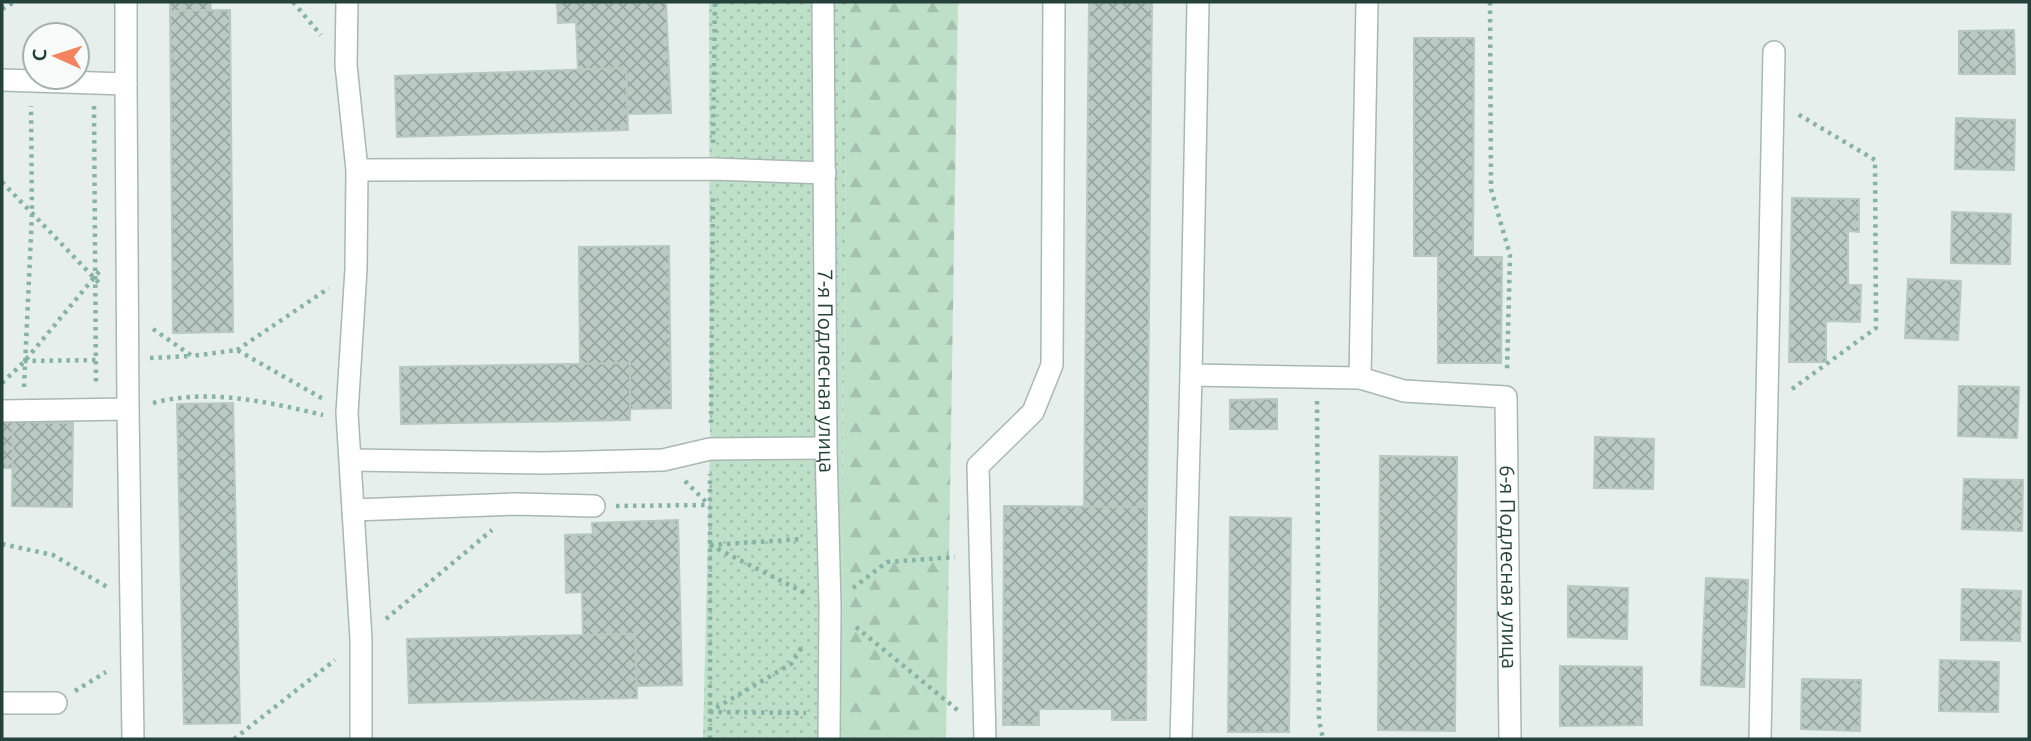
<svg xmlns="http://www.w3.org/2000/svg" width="2031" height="741" font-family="Ubuntu,sans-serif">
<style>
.grass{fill:url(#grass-dots)}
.forest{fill:url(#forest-firs)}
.building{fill:url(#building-cross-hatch);stroke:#b8c9c2;stroke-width:2}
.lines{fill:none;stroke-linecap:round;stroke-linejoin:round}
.minor-casing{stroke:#a8b8b2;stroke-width:24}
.path{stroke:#86b3a5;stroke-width:4.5;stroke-dasharray:3.5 5;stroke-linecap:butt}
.minor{stroke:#fff;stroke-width:21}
.labels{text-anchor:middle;stroke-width:6;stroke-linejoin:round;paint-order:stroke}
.street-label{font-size:21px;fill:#24423a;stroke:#f7fbf9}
</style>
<defs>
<pattern id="grass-dots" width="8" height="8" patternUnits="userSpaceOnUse" patternTransform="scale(1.75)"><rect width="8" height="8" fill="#bfe0c8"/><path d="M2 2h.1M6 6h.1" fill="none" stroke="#a4c1ad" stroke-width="1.8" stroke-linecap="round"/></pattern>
<pattern id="forest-firs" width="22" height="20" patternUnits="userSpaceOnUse" patternTransform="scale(1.75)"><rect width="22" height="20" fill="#bfe0c8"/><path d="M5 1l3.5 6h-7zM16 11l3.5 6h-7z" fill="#a4c1ad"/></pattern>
<pattern id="building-cross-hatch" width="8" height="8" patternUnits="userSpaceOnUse" patternTransform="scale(1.75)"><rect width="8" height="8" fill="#bbcac4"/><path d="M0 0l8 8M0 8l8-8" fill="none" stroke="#98a6a0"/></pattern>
</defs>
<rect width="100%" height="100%" fill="#e6efeb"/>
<path class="grass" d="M 709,2 L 847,2 L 841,739 L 703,739 L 710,449 Z"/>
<path class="forest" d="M 847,2 L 958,2 L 946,739 L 841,739 Z"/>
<g class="building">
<path d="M 170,2 L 210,2 L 211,10 L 170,11 Z"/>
<path d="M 557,2 L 666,2 L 671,113 L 628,114 L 626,68 L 578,70 L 576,22 L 558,23 Z"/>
<path d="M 1089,2 L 1152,2 L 1147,507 L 1084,507 Z"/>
<path d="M 230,10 L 233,332 L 173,333 L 170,11 Z"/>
<path d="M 2014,30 L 2015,74 L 1959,74 L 1959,31 Z"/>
<path d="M 1414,38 L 1474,38 L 1473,257 L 1502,257 L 1501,363 L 1438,363 L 1438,256 L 1414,256 Z"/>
<path d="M 626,68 L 628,130 L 397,137 L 395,76 Z"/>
<path d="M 1956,118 L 2015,120 L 2014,170 L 1955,169 Z"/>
<path d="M 1792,198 L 1859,199 L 1859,232 L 1848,231 L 1848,285 L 1861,285 L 1860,322 L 1826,321 L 1826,362 L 1789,362 Z"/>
<path d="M 1952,212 L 2011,214 L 2010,264 L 1951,263 Z"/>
<path d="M 669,246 L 671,408 L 630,409 L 630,363 L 580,364 L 579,247 Z"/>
<path d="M 1908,279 L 1961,281 L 1958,340 L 1905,338 Z"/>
<path d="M 630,363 L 630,420 L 401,424 L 400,367 Z"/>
<path d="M 1959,386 L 2019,387 L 2017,438 L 1958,436 Z"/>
<path d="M 1277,399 L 1277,429 L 1230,429 L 1230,400 Z"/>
<path d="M 233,403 L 240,723 L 184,724 L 177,404 Z"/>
<rect x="2" y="422" width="11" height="46"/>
<path d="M 13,422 L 73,423 L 72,507 L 12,506 Z"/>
<path d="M 1595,437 L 1654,439 L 1653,489 L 1594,488 Z"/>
<path d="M 1380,456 L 1457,457 L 1455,731 L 1378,730 Z"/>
<path d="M 1964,479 L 2023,480 L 2022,531 L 1962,529 Z"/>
<path d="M 1004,506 L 1147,507 L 1146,720 L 1112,720 L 1112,709 L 1039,709 L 1039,725 L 1003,725 Z"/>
<path d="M 1230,517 L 1291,518 L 1289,732 L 1228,732 Z"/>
<path d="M 678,520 L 682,685 L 636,686 L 635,634 L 583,635 L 582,592 L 566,593 L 565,535 L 593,534 L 592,523 Z"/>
<path d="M 1706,578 L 1748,580 L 1744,687 L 1701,685 Z"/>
<path d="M 1568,586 L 1628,588 L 1627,639 L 1568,637 Z"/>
<path d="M 1962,589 L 2021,591 L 2020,641 L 1961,640 Z"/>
<path d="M 635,634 L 637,698 L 409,703 L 407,639 Z"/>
<path d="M 1940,660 L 1999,662 L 1998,712 L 1939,711 Z"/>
<path d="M 1560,666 L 1642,667 L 1642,725 L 1560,726 Z"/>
<path d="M 1802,679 L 1861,680 L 1860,731 L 1801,729 Z"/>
</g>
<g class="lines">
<defs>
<g id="minor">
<path d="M 347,2 L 346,65 L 357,170 L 356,269 L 347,413 L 361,639 L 361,739"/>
<path id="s1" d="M 823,2 L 826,448 L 830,606 L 829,739"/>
<path d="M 2,80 L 126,84 L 126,2"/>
<path d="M 126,84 L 128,409"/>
<path d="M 357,170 L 713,169 L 825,173"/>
<path d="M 1191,375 L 1360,378 L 1367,2"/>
<path id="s2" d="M 1360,378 L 1404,391 L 1506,397 L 1510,739"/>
<path d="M 2,411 L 128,409 L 133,739"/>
<path d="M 351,460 L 544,463 L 663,460 L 710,449 L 826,448"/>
<path d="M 353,510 L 517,504 L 594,506"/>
<path d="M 2,703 L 56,703"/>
<path d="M 985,739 L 978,466 L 1033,412 L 1052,365 L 1054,2"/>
<path d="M 1181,739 L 1191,375 L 1198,2"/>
<path d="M 1760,739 L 1774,52"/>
</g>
</defs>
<use href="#minor" class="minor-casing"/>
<g class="path">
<path d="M 293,2 L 321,35"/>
<path d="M 1490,2 L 1491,189 L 1510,255 L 1507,371"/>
<path d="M 2,9 L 14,2"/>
<path d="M 94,106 L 96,384"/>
<path d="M 713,143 L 715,2"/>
<path d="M 2,182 L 101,285"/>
<path d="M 153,329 L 192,356 L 237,350 L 325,400"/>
<path d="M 237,350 L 329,288"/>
<path d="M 150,358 L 191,356"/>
<path d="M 24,361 L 96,360"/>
<path d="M 2,383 L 24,362 L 102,268"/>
<path d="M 24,387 L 32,214 L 31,106"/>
<path d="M 1792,389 L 1876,328 L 1875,160 L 1796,113"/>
<path d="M 1317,401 L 1319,720 L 1323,739"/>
<path d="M 153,403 C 209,388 268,402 323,415"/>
<path d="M 711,423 L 713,194"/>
<path d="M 685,481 L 709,505"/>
<path d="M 616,506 L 710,505"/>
<path d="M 2,544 L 53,555 L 107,587"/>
<path d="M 710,545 L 805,593"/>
<path d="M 710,545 L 803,539"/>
<path d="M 853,588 L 887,562 L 955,557"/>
<path d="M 386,619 L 492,530"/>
<path d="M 856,627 L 960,712"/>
<path d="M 75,691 L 106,672"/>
<path d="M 709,712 L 791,664 L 804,644"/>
<path d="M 710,712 L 806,713"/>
<path d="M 234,739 L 335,660"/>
<path d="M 710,739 L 710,474"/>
</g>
<use href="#minor" class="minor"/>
</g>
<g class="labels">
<g class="street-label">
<text dy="7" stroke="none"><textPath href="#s1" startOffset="369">7-я Подлесная улица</textPath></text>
<text dy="7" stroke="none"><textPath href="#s2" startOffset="318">6-я Подлесная улица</textPath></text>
</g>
</g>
<rect width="2031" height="741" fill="none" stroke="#24423a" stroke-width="7"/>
<g transform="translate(56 56) rotate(273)"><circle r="33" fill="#f7fbf9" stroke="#a3b1ad" stroke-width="2"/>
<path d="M0-5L12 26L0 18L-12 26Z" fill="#f4845f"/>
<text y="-10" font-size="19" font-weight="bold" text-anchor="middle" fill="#24423a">С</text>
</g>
</svg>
